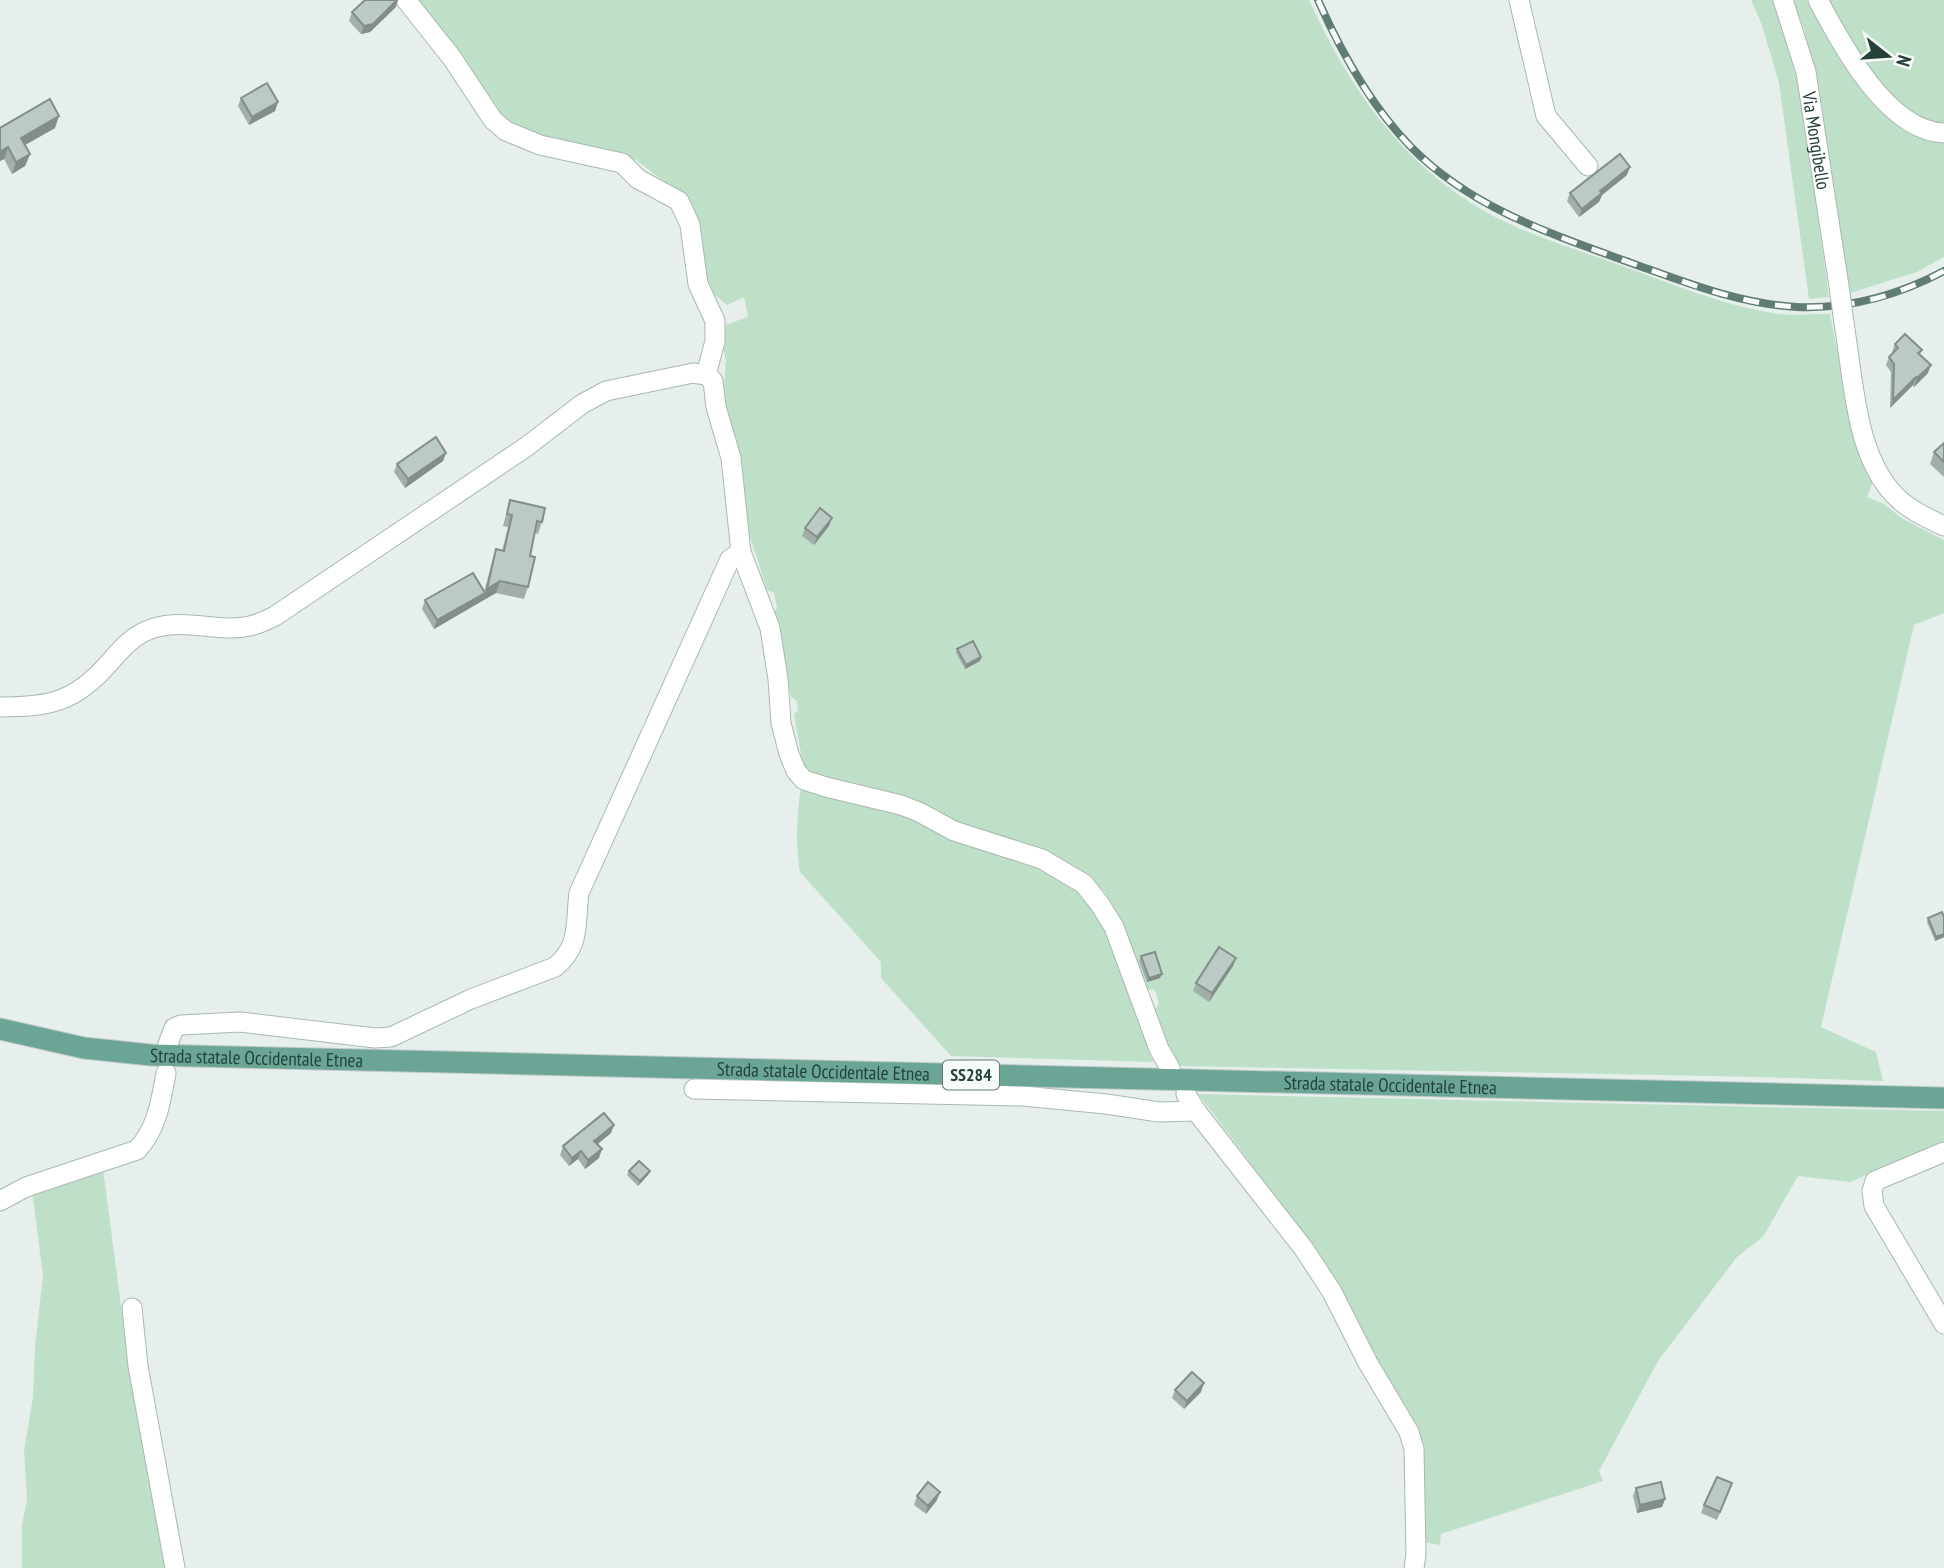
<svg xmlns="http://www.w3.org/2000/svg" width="1944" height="1568" font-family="'PT Sans Narrow',sans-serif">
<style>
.green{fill:#bfe0c8}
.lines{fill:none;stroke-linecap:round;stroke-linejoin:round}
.minor-casing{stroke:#a8b8b2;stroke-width:21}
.major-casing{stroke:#c2cac8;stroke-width:23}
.minor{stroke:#fff;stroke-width:19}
.major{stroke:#6aa596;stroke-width:21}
.rail-casing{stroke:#5f7d75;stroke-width:8}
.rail{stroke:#f7fbf9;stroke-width:5;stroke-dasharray:16;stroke-linecap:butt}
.minor-bridge-casing{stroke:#a8b8b2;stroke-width:21;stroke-linecap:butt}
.minor-bridge{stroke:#fff;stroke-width:19}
.wall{fill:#a1aea9}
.shaded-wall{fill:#838d89}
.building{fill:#bbcac4;stroke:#838d89;stroke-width:2}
.labels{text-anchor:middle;stroke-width:5;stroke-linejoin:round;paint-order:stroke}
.shield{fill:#f7fbf9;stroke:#637a73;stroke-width:2}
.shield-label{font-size:18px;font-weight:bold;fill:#24423a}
.street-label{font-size:19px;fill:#24423a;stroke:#f7fbf9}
</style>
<rect width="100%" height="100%" fill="#e6efeb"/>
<g class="green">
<path d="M 416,0 L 1309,0 C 1348,86 1402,165 1486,212 C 1527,235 1576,249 1620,265 C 1669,283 1719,304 1772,313 C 1790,316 1811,314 1830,314 L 1853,430 L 1873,481 L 1867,497 L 1884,504 L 1903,519 L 1944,540 L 1944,613 L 1914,625 L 1821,1027 L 1876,1052 L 1883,1081 L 1760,1077 L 1177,1066 L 1152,1013 L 1159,1004 L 1155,990 L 1145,989 L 1113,906 L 1104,891 L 1084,873 L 1053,854 L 985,834 L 941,814 L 804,771 L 794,714 L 798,710 L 797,701 L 791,697 L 773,613 L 777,608 L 774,593 L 767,590 L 747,527 L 723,404 L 726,360 L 721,340 L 725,325 L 748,317 L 744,297 L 727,305 L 708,289 L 687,199 L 636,160 L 593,151 L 502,123 L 425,9 Z"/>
<path d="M 1751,0 L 1775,0 L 1798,72 L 1829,297 L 1809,299 L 1779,83 L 1762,25 Z"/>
<path d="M 1793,0 L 1812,0 L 1849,67 L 1944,139 L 1944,257 L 1917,272 L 1850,293 L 1813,70 L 1804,29 Z"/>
<path d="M 1826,0 L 1944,0 L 1944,127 L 1928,125 L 1879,87 Z"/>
<path d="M 801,786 L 899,810 L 1034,865 L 1075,886 L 1092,905 L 1119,956 L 1153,1062 L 951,1056 L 881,978 L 881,962 L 800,872 C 795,843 797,815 801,786 Z"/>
<path d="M 1198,1094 L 1944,1111 L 1944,1142 L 1850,1182 L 1798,1176 L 1763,1237 L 1737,1257 L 1658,1361 L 1599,1471 L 1603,1481 L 1441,1534 L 1440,1545 L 1425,1542 L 1422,1450 L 1314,1247 Z"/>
<path d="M 103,1169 L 130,1374 L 167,1568 L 22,1568 L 22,1525 L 27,1499 L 24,1451 L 33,1397 L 35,1346 L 43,1276 L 32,1190 Z"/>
</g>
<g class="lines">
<defs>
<g id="minor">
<path d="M 406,0 L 452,58 L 493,120 L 506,131 L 540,145 L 622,163 L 638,179 L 679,201 L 690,225 L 698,284 L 715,321 L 715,341 L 706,375"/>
<path d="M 1519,0 L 1546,116 L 1588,166"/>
<path id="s1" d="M 1783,0 L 1806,72 L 1839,286"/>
<path d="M 1818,0 C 1842,45 1887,131 1944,133"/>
<path d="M 1845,330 C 1854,384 1856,464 1902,502 C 1914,512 1929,519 1944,526"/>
<path d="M 0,707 C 50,707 75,702 109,663 C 122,648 134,634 154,628 C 186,618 219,633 250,626 C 259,624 267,620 275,616 L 526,447 L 582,404 L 606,391 L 693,373 L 706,375 L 713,381 L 716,407 L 731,458 L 741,552 L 770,628 L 778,679 L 781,723 L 789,754 L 796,771 L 804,780 L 826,787 L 901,805 L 919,812 L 954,831 L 1042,859 L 1084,884 L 1099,903 L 1114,927 L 1159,1049 L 1170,1068"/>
<path d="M 168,1044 L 174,1028 L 181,1025 L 240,1022 L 375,1038 L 391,1037 L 471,999 L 555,967 C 581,946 575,923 579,893 L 730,559 L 741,552"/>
<path d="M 694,1089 L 1023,1096 L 1106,1104 L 1159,1112 L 1196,1111"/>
<path d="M 1186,1094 L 1196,1111 L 1304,1249 L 1332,1292 L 1368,1363 L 1409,1432 L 1414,1449 L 1416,1554 L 1414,1568"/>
<path d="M 1944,1152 L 1875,1181 L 1872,1191 L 1874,1206 L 1944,1324"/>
<path d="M 0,1201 L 26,1187 L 137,1150 C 157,1129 161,1101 166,1073"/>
<path d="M 132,1308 L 138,1366 L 175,1568"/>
</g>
<g id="major">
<path id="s2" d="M 0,1029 L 84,1048 L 151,1055 L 1944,1098"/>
</g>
</defs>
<use href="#minor" class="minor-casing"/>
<use href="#major" class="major-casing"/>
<use href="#minor" class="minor"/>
<use href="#major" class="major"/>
<defs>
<path id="rail" d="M 1318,0 C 1341,52 1371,106 1411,147 C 1472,209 1554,235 1634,264 C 1687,283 1740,304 1797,307 C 1850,309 1897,296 1944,271"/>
</defs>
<use href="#rail" class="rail-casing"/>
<use href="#rail" class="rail"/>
<defs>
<path id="minor-bridge" d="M 1839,286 L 1845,330"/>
</defs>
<use href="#minor-bridge" class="minor-bridge-casing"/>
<use href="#minor-bridge" class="minor-bridge"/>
</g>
<g class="wall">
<path d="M 396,7 L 370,32 L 361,34 L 349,21 L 352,12 Z"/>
<path d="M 241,98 L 278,102 L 275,111 L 249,125 L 238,106 Z"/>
<path d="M 0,128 L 55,128 L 25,145 L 30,154 L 25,166 L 12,174 L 4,159 L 0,161 Z"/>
<path d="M 1627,175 L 1602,195 L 1599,202 L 1579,217 L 1567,201 L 1570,193 Z"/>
<path d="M 1895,344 L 1922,350 L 1920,354 L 1928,373 L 1914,387 L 1913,385 L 1890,408 L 1891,372 L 1886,365 L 1889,357 L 1893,353 L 1892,352 Z"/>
<path d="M 1944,443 L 1944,477 L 1930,464 L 1934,452 Z"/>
<path d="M 446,453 L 443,461 L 405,488 L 394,472 L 397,464 Z"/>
<path d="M 510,500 L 542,522 L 538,534 L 535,533 L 530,556 L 528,587 L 524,599 L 496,593 L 482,601 L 483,598 L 482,601 L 434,629 L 422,609 L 425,600 L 484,592 L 492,562 L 496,549 L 502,551 L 508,527 L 503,526 Z"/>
<path d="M 829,526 L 814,545 L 802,536 L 805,528 Z"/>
<path d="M 957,649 L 981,657 L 980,661 L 965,669 L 956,653 Z"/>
<path d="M 1944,917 L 1944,937 L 1935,941 L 1927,922 L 1928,918 Z"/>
<path d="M 1141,956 L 1160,978 L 1147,982 L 1139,961 Z"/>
<path d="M 1236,958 L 1233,966 L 1209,1002 L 1193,991 L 1196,983 Z"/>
<path d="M 611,1133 L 597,1144 L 599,1158 L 585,1169 L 578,1159 L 569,1166 L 560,1155 L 563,1146 Z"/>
<path d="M 629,1171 L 650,1171 L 648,1175 L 638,1186 L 627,1175 Z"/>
<path d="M 1175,1390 L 1201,1392 L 1184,1409 L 1172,1398 Z"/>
<path d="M 1732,1483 L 1717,1520 L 1701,1513 L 1704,1505 Z"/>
<path d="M 1636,1488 L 1665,1499 L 1662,1507 L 1637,1513 L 1633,1496 Z"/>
<path d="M 917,1496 L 937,1500 L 926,1514 L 914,1505 Z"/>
</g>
<g class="shaded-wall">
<path d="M 397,0 L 398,0 L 396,7 L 370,32 L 361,34 L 364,26 Z"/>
<path d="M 278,102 L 275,111 L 249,125 L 252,117 Z"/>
<path d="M 59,116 L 55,128 L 16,150 L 21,138 Z"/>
<path d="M 8,147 L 4,159 L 0,161 L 0,152 Z"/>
<path d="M 30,154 L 25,166 L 12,174 L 16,162 Z"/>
<path d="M 1630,167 L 1627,175 L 1602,195 L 1599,202 L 1579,217 L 1582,209 L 1600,191 Z"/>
<path d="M 1931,365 L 1928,373 L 1914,387 L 1917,378 Z"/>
<path d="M 1916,377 L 1913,385 L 1890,408 L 1893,400 Z"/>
<path d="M 446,453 L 443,461 L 405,488 L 408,479 Z"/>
<path d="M 832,518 L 829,526 L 814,545 L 817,537 Z"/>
<path d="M 500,581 L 496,593 L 482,601 L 487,589 Z"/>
<path d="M 485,593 L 482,601 L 434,629 L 437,620 Z"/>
<path d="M 981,657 L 980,661 L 965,669 L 966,665 Z"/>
<path d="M 1944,934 L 1944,937 L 1935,941 L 1936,937 Z"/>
<path d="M 1236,958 L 1233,966 L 1209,1002 L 1212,993 Z"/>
<path d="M 1162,974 L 1160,978 L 1147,982 L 1149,978 Z"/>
<path d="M 614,1125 L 611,1133 L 592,1149 L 594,1141 Z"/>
<path d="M 602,1149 L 599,1158 L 585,1169 L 588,1160 Z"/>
<path d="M 581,1151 L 578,1159 L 569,1166 L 572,1158 Z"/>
<path d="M 650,1171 L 648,1175 L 638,1186 L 640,1181 Z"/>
<path d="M 1204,1383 L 1201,1392 L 1184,1409 L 1187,1401 Z"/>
<path d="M 940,1492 L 937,1500 L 926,1514 L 928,1506 Z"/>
<path d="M 1665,1499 L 1662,1507 L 1637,1513 L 1640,1505 Z"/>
</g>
<g class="building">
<path d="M 365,0 L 397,0 L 373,24 L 364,26 L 352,12 Z"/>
<path d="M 267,83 L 278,102 L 252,117 L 241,98 Z"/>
<path d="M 50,99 L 59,116 L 21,138 L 30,154 L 16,162 L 8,147 L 0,152 L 0,128 Z"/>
<path d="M 1620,154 L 1630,167 L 1600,191 L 1602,193 L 1582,209 L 1570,193 Z"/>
<path d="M 1905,334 L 1922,350 L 1918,353 L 1931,365 L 1917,378 L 1916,377 L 1893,400 L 1894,364 L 1889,357 L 1898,348 L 1895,344 Z"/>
<path d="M 436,437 L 446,453 L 408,479 L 397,464 Z"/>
<path d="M 1944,443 L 1944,462 L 1934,452 Z"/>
<path d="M 510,500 L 545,508 L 542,522 L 537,521 L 530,556 L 535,557 L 528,587 L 500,581 L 487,589 L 496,549 L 504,551 L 512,515 L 507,514 Z"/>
<path d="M 820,508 L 832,518 L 817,537 L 805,528 Z"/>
<path d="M 473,573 L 485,593 L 437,620 L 425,600 Z"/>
<path d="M 973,641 L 981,657 L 966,665 L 957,649 Z"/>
<path d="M 1942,912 L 1944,917 L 1944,934 L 1936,937 L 1928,918 Z"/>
<path d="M 1219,947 L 1236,958 L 1212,993 L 1196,983 Z"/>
<path d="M 1155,952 L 1162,974 L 1149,978 L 1141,956 Z"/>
<path d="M 604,1113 L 614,1125 L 594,1141 L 602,1149 L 588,1160 L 581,1151 L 572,1158 L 563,1146 Z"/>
<path d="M 639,1161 L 650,1171 L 640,1181 L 629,1171 Z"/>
<path d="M 1192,1372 L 1204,1383 L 1187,1401 L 1175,1390 Z"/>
<path d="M 1717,1477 L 1732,1483 L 1720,1512 L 1704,1505 Z"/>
<path d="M 928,1482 L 940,1492 L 928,1506 L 917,1496 Z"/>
<path d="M 1661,1482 L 1665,1499 L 1640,1505 L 1636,1488 Z"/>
</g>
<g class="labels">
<rect class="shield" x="943" y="1060.5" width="56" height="29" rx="5"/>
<g class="shield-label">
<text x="971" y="1081">SS284</text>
</g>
<g class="street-label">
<text dy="7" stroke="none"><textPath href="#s1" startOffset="145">Via Mongibello</textPath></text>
<text dy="7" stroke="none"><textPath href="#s2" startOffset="259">Strada statale Occidentale Etnea</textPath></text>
<text dy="7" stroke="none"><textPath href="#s2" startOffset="826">Strada statale Occidentale Etnea</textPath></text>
<text dy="7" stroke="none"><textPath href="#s2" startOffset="1393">Strada statale Occidentale Etnea</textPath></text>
</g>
</g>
<g transform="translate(1888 56) rotate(107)" stroke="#f7fbf9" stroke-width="5" paint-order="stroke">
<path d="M0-5L12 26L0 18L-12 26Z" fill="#24423a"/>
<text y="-10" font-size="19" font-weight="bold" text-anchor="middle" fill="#24423a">N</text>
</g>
</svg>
